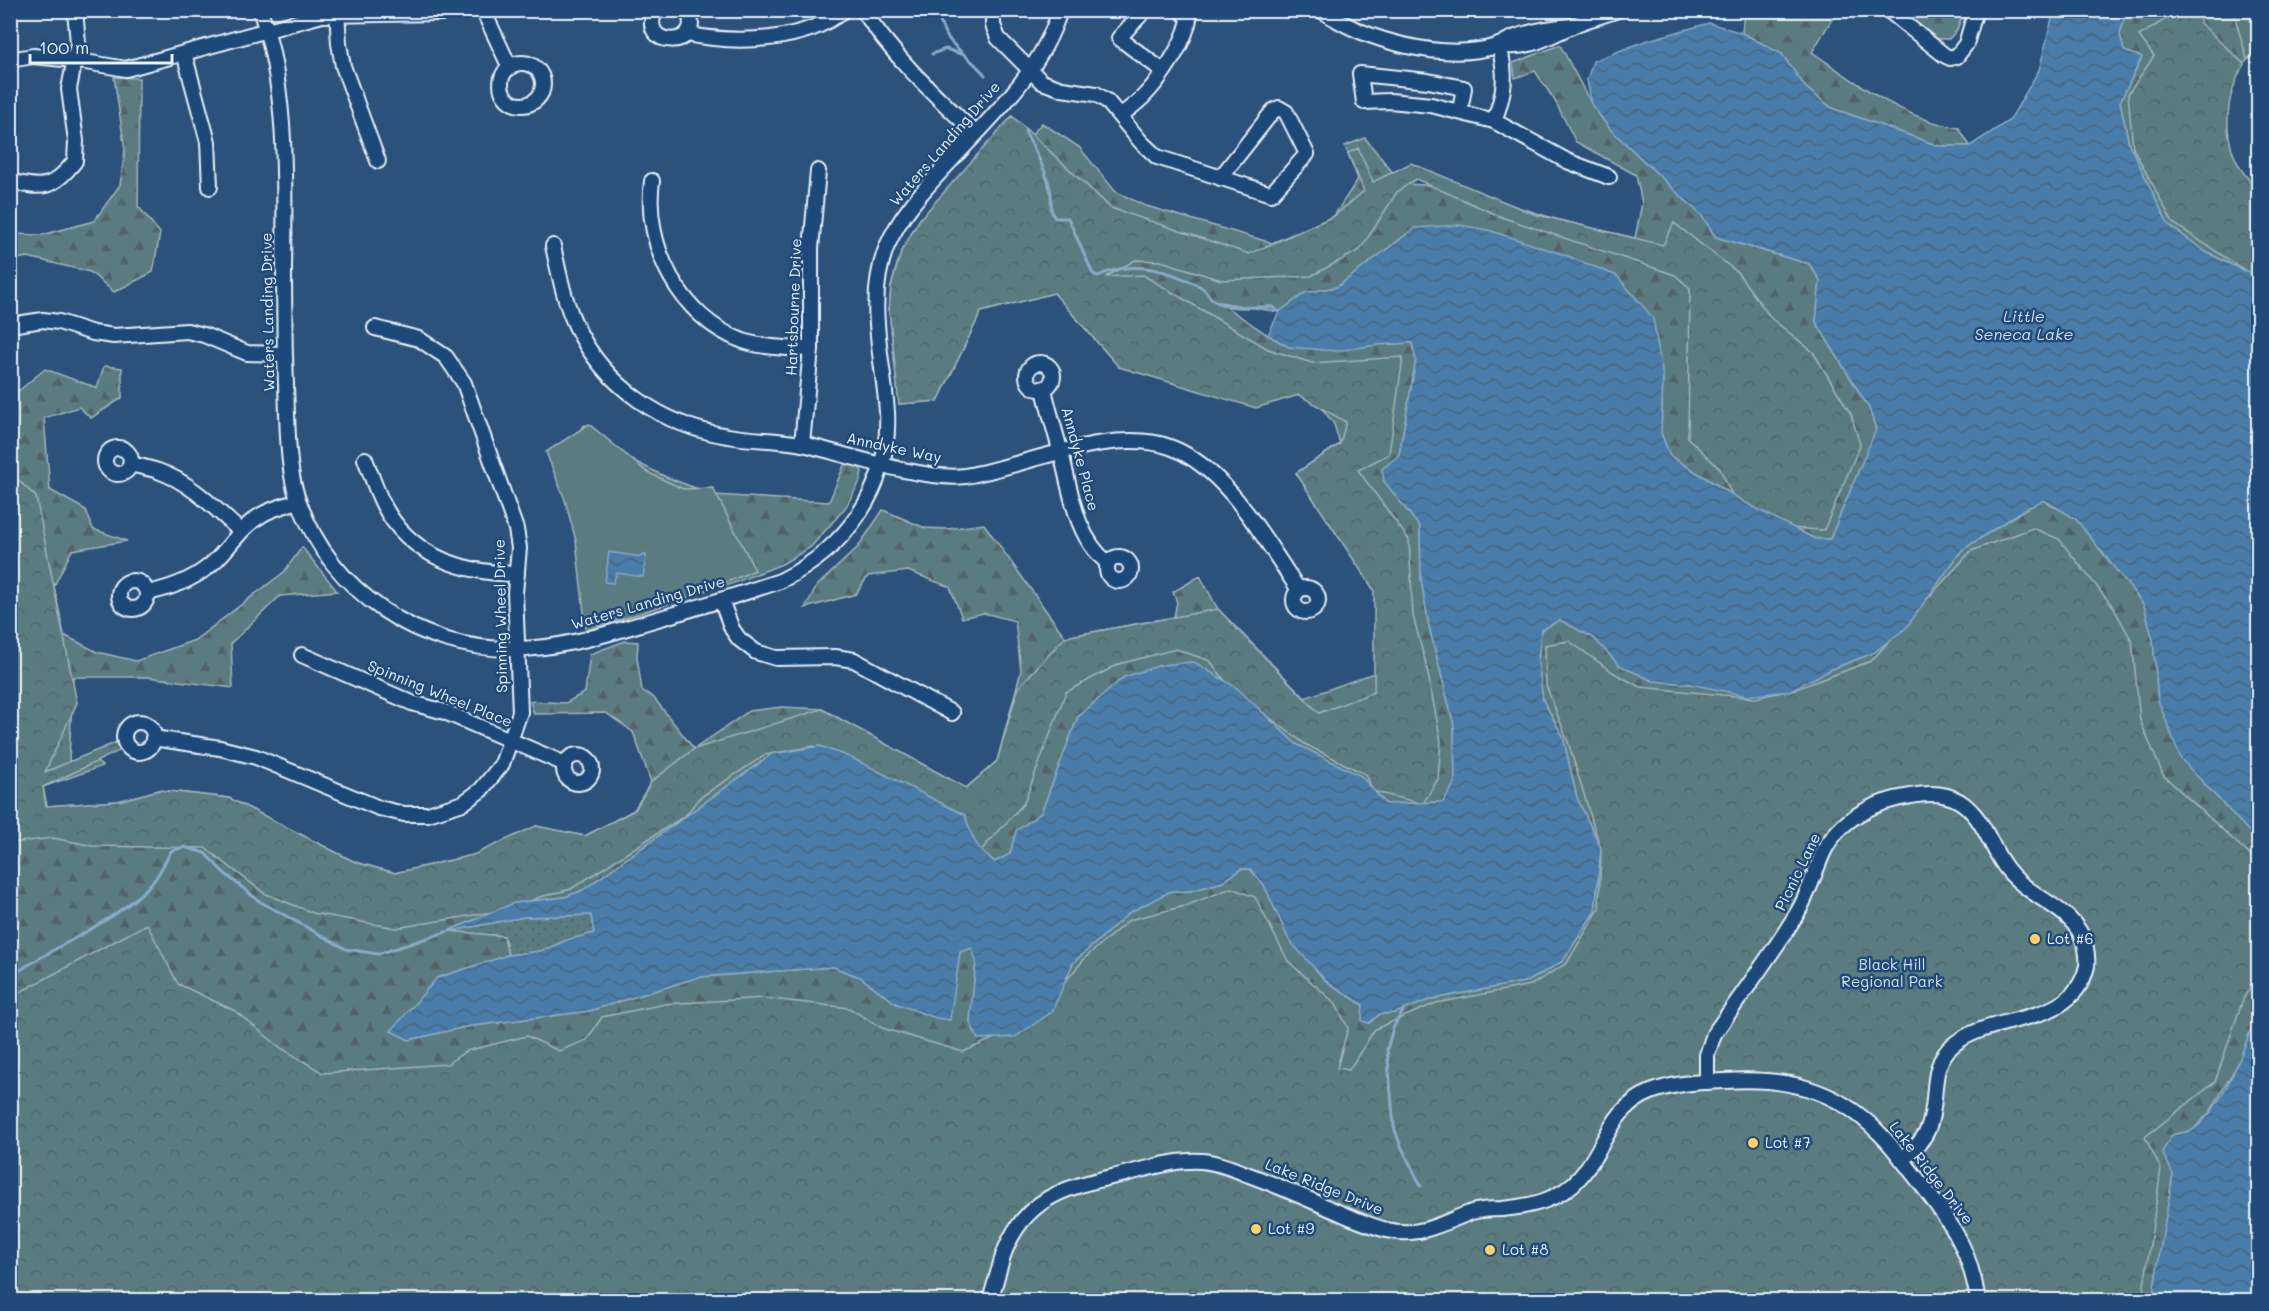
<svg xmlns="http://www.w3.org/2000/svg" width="2269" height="1311" font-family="Mali,sans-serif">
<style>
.grass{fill:url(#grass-dots);stroke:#a1b6bc;stroke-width:1.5}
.forest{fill:url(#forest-firs);stroke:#a1b6bc;stroke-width:1.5}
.park{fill:url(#park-crowns);stroke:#a1b6bc;stroke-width:1.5}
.garden{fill:#5a7b80;stroke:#a1b6bc;stroke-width:1.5}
.water{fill:url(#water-waves);stroke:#89abc8;stroke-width:1.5}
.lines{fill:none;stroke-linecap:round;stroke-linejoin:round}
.stream{stroke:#89abc8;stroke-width:3}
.minor-casing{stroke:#e8f1f8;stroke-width:18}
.minor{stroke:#1f4a7a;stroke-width:14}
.poi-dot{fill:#ffd166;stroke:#1f4a7a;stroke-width:2}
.labels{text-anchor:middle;stroke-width:5;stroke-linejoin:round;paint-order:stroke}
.street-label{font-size:15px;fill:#e8f1f8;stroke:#1f4a7a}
.poi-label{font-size:15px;fill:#e8f1f8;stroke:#1f4a7a;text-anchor:start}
.park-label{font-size:15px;fill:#d3dfe6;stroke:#1f4a7a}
.water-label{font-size:16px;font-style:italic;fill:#d0dfec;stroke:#1f4a7a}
</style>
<defs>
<pattern id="grass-dots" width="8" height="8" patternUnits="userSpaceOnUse" patternTransform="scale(1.5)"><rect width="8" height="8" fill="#5a7b80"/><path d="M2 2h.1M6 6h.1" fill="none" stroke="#516468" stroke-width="1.8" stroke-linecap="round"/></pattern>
<pattern id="forest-firs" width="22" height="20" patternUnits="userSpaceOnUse" patternTransform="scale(1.5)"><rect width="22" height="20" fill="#5a7b80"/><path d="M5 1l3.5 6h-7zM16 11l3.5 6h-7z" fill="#516468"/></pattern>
<pattern id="park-crowns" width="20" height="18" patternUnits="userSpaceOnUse" patternTransform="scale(1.5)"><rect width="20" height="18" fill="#5a7b80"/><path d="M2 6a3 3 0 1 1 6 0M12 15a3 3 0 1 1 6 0" fill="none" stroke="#516468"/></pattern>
<pattern id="water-waves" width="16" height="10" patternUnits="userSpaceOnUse" patternTransform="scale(1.5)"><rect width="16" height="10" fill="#4a7ca8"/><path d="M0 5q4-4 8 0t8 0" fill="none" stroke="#48657e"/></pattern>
</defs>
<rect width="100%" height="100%" fill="#2c527c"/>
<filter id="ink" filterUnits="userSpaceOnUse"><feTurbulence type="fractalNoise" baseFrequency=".0167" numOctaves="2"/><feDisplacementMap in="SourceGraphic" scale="12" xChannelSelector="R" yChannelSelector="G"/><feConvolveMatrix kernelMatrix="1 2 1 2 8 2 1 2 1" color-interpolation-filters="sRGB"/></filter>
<g filter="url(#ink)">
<path class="grass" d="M 591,915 L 594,933 L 567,940 L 541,951 L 508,955 L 504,936 L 446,932 L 524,917 Z"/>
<g class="forest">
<path d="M 1744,11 L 1837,11 L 1812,52 C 1858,84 1903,119 1959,128 L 1970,146 L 1939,146 L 1832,108 L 1806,88 L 1782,54 L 1742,33 Z"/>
<path d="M 1899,11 L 1964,11 L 1957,30 L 1949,39 L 1936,39 Z"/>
<path d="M 2126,11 L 2178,11 L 2190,17 L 2205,11 L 2258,11 L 2258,53 L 2216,81 L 2258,274 L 2242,270 L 2206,252 L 2168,225 L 2129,144 L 2120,102 L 2142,57 L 2124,51 L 2120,34 Z"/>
<path d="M 1560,45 L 1592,105 L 1610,129 L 1702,216 L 1716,237 L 1809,264 L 1820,280 L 1816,322 L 1869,408 L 1876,430 L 1830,539 L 1815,539 L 1746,503 L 1670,456 L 1661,433 L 1663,377 L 1415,228 L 1337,287 L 1305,293 L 1279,312 L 1219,302 L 1268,335 L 1289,347 L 1412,343 L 1416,360 L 1399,455 L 1384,481 L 1420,527 L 1421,578 L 1429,626 L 1454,725 L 1455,784 L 1443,802 L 1386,804 L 1361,776 L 1296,744 L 1237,688 L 1124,677 L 1078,717 L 1041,813 L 1016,831 L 1010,854 L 995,862 L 984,855 L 972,840 L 772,754 L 583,890 L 565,897 L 514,903 L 448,931 L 504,936 L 508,955 L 437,978 L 392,1031 L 409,1040 L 465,1027 L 589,1011 L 699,977 L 833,967 L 860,977 L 897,1004 L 949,1020 L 960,952 L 973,948 L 976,961 L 970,1022 L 978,1039 L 1052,1012 L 1073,963 L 1130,912 L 1171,891 L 1190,891 L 1223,882 L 1241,869 L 1250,869 L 1264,885 L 1289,939 L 1326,981 L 1363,1005 L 1363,1021 L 1369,1023 L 1380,1014 L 1395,1013 L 1432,999 L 1529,981 L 1563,961 L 1595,911 L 1601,848 L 1577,798 L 1563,737 L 1543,700 L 1538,662 L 1541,630 L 1560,620 L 1594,638 L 1619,665 L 1653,681 L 1690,684 L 1832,669 L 1873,653 L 1906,627 L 1962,550 L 2025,509 L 2044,500 L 2076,519 L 2144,605 L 2153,640 L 2158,700 L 2227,805 L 2258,841 L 2258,1009 L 2241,1058 L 2210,1112 L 2193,1130 L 2172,1135 L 2173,1174 L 2152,1300 L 1986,1300 L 1693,1038 L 11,1300 L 10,398 L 45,369 L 97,388 L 104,366 L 122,368 L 122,398 L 91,418 L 79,407 L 44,418 L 50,490 L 86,510 L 93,529 L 127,541 L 72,550 L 54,586 L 64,635 L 97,652 L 136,661 L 195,640 L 284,572 L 302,547 L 337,591 L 280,596 L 231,643 L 233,688 L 147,677 L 73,677 L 69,761 L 93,759 L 102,766 L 43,787 L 47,806 L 118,801 L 159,790 L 229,798 L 355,862 L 395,873 L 473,855 L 504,862 L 536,826 L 585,836 L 634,810 L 651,782 L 633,732 L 606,713 L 534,714 L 530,701 L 566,703 L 585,692 L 590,654 L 625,641 L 638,642 L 637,657 L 642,690 L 654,698 L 694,749 L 749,711 L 781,707 L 822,709 L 966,788 L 997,761 L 1021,671 L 1015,621 L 984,613 L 962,618 L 950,587 L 908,571 L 868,576 L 856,594 L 805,608 L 817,586 L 858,547 L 883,510 L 925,528 L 948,529 L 984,524 L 1065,637 L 1174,617 L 1177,602 L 1173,592 L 1200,576 L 1218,609 L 1305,698 L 1374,673 L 1382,651 L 1374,590 L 1296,473 L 1340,444 L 1334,424 L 1305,387 L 1119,367 L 1054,293 L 981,312 L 938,401 L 899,404 L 889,310 L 891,287 L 897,264 L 913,230 L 920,219 L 1016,152 L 1042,123 L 1079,147 L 1115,191 L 1143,205 L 1272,243 L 1334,216 L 1358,179 L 1345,146 L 1365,138 L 1402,184 L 1451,186 L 1559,220 L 1635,238 L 1642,203 L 1636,175 L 1576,142 L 1555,101 L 1535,71 L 1515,78 L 1513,63 Z"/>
<path d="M 114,77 L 139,78 L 138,206 L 160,233 L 153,272 L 114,292 L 90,272 L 28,257 L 10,260 L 11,234 L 42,235 L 94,221 L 120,185 L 125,150 Z"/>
<path d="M 585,425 L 610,449 L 666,477 L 714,495 L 829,502 L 845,463 L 857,466 L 862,471 L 860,481 L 845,508 L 811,547 L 782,564 L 726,586 L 562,447 Z"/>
</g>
<g class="park">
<path d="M 2178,11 L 2200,11 L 2200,23 L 2244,64 C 2221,105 2220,156 2258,188 L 2258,279 L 2173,223 L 2133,148 L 2128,94 L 2154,56 L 2139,36 Z"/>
<path d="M 1012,116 L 1111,208 L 1249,254 L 1334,216 L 1364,191 L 1348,153 L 1358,148 L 1373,182 L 1411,163 L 1534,214 L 1663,245 L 1674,223 L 1737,272 L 1771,318 L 1813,352 L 1851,414 L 1860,445 L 1824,530 L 1786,528 L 1734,499 L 1720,469 L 1688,438 L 1690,288 L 1675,275 L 1504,218 L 1416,179 L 1397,192 L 1360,250 L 1311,276 L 1221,280 L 1161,261 L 1135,260 L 1106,277 L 1143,275 L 1268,349 L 1312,363 L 1403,357 L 1389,454 L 1358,470 L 1409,540 L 1413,616 L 1426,664 L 1441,742 L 1438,779 L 1423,804 L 1372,791 L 1367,775 L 1305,744 L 1232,690 L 1210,661 L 1176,649 L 1119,664 L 1066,692 L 1024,803 L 978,854 L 951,811 L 842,754 L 814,746 L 765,755 L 699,798 L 686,815 L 571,889 L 540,897 L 511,909 L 396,928 L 313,913 L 264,893 L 205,848 L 93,846 L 53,838 L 11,843 L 10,472 L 36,497 L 77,703 L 45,772 L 117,742 L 121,750 L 43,787 L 46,806 L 118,801 L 159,790 L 229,798 L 355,862 L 395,873 L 473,855 L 536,826 L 585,836 L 635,810 L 651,782 L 694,749 L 822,709 L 966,788 L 997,761 L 1018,688 L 1065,637 L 1218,609 L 1319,713 L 1374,692 L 1374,590 L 1296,473 L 1340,444 L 1346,422 L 1299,395 L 1256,408 L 1119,367 L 1054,293 L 981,312 L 938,401 L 899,404 L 889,310 L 891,287 L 901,252 L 920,219 Z"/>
<path d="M 2033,528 L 2059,539 L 2113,607 L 2132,641 L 2140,720 L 2163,775 L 2249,854 L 2258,869 L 2258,974 L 2243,999 L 2215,1082 L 2145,1137 L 2161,1169 L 2142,1300 L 11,1300 L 11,997 L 147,924 L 178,984 L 235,1011 L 281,1048 L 323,1073 L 447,1064 L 466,1051 L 527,1036 L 559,1051 L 587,1040 L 602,1017 L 665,1004 L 764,998 L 849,1008 L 882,1028 L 963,1052 L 1031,1022 L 1086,957 L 1129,920 L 1185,906 L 1231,888 L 1255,897 L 1288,961 L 1335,1003 L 1348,1028 L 1337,1068 L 1349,1070 L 1375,1029 L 1436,1003 L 1531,985 L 1567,963 L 1599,909 L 1601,850 L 1568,742 L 1546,685 L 1545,645 L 1569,641 L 1614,673 L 1640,687 L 1755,698 L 1796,689 L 1871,661 L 1971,551 Z"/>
</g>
<g class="garden">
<path d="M 2233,11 L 2258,11 L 2258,53 L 2247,59 Z"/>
<path d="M 589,424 L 647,472 L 683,489 L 713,488 L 755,570 C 700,595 644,613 586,630 L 576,541 L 565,500 L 546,452 Z"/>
</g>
<g class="water">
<path d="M 2100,10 L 2126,11 L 2120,34 L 2124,51 L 2142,57 L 2120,102 L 2129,144 L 2168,224 L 2206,252 L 2242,270 L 2258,274 L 2258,841 L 2181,759 L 2158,700 L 2153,640 L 2144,605 L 2076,519 L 2044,500 L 2025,509 L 1962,550 L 1906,628 L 1873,653 L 1832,669 L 1789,691 L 1747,696 L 1690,684 L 1653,681 L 1619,665 L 1594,638 L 1560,620 L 1541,630 L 1538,662 L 1543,700 L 1563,737 L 1577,798 L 1601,848 L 1595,911 L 1563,961 L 1529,981 L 1432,999 L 1395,1013 L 1380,1014 L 1369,1023 L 1362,1021 L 1363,1005 L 1326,981 L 1289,940 L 1264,885 L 1250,869 L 1241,869 L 1223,882 L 1190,891 L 1171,891 L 1130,912 L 1073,963 L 1052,1012 L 1015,1037 L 978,1039 L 970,1022 L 976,961 L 972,948 L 960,952 L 950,1020 L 936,1018 L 897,1004 L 860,977 L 833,967 L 699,977 L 589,1011 L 465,1027 L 409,1040 L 391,1031 L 437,978 L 508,955 L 541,951 L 567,940 L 594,933 L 591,915 L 524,917 L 446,932 L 514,903 L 565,897 L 583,890 L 772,754 L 820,746 L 852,758 L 965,815 C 971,835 976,850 995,862 L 1010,854 L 1016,831 L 1041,813 L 1078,717 L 1124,677 L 1161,665 L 1194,662 L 1237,688 L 1296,744 L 1361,776 L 1386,804 L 1443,802 L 1455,783 L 1454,725 L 1429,626 L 1421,578 L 1420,527 L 1384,481 L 1382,469 L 1399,455 L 1416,360 L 1412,343 L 1377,345 L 1336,351 L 1289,347 L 1268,335 L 1279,312 L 1305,293 L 1337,287 L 1415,228 L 1459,225 L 1488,230 L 1568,256 L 1617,276 L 1653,318 L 1663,377 L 1661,433 L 1670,456 L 1746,503 L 1815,539 L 1830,539 L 1876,429 L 1869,408 L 1816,322 L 1820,280 L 1809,264 L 1716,237 L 1702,216 L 1610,129 L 1592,105 L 1587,80 L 1593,61 L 1645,41 L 1709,23 L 1742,33 L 1782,54 L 1806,88 L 1832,108 L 1939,146 L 1970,146 L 2010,120 L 2039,70 L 2054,11 L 2087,12 Z"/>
<path d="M 609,552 L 641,557 L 642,555 L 646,555 L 643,577 L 617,573 L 613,583 L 605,582 Z"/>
<path d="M 2258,1009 L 2258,1300 L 2152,1300 L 2173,1174 L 2162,1152 L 2172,1135 C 2179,1133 2189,1133 2194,1129 C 2225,1106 2246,1044 2258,1009 Z"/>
</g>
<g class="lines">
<g class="stream">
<path d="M 945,10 L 940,20 C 945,45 970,56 985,75"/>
<path d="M 932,54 L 946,49 L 961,54"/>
<path d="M 1025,131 C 1035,152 1048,172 1051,195 C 1052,204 1049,211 1055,218 L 1068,218 L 1093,274 L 1098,276 C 1133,259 1169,270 1201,287 C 1207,290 1208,297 1213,300 C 1230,311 1254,306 1273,307 L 1279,312"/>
<path d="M 10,977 C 54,945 121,921 155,879 C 161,871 166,860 171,851 L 184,847 L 205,853 L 223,872 L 259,901 L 346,949 L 378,954 L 446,932"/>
<path d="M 1404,1009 L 1393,1028 L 1387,1049 L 1394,1127 L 1400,1144 L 1421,1186"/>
</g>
<defs>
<g id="minor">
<path d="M 260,10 C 290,94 284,194 284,282 C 284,326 285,370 287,414 C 288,441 289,477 299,502 C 332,593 419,650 515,649 C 558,649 604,635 644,623 C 690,610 735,596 780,581 C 846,549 891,487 887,412 C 883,356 865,301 887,246 C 900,216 921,193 943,169 C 986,122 1041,74 1060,10"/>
<path d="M 337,10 L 339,44 L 343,66 L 378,161"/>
<path d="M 483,10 L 510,68"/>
<path d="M 656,10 C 635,49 708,50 687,10"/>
<path d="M 863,10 C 894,58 935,95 976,134"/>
<path d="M 993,10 L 993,25 L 998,38 L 1042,82 L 1062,89 L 1096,94 L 1107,101 L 1141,142 L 1157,157 L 1271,194 L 1307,154 L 1286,112 L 1279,108 L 1273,111 L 1220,178"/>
<path d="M 1145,10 L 1119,38 L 1163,71"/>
<path d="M 1321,10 C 1366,41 1443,62 1497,46 C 1503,44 1507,40 1513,38 C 1532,31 1552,27 1572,26"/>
<path d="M 1888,10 L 1944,55 L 1950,58 L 1957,56 L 1966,44 L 1976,10"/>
<path d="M 686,34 C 735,44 804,43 844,10"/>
<path d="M 1499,45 C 1530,50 1545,38 1572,26 C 1586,19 1603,16 1618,10"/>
<path d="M 184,53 L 208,142 L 210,187"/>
<path d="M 10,60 L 33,56 L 74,60 L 126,69 L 322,15 L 441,13 L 460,10"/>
<circle cx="522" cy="84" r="21"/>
<path d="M 1460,111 L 1464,88 L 1428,81 L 1360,74 L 1364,102 L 1390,101 L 1431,105 L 1494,121 L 1567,161 L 1609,177"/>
<path d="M 1121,116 C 1128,109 1136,104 1143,97 C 1160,80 1185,43 1189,19 L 1181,10"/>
<path d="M 1494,121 C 1505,92 1507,76 1499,45"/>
<path d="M 10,181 C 44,190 53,188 75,161 L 76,141 L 69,89 L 78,43 L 75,10"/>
<path d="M 652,181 C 643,245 680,318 743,341 C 765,348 788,348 811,349"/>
<path d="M 553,246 C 559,273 564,301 576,326 C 604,386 663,426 728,436 C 755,441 784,439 811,446 C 850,456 927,481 965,476 C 1026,466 1111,426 1170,447 C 1227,468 1266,542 1299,590"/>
<path d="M 10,325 L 43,320 L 59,322 L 93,333 L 114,336 L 187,331 L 204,335 L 247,353 L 284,354"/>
<circle cx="1040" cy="376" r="13"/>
<path d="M 1044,389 C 1049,411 1055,432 1061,453 C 1071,491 1075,537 1108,563"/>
<path d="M 802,444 L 811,349 L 811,248 L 818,171"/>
<circle cx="118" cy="461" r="13"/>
<path d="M 365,459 C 371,474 376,491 384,506 C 411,557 464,573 517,574"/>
<path d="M 130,464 C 139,466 149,468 158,471 C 190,482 215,508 240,531"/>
<circle cx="1119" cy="569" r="12"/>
<circle cx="133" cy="595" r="14"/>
<circle cx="1306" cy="600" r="12"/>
<path d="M 147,593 C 172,588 198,578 217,559 C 232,544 243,525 263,514 C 273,508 287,505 298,501"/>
<path d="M 721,600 L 732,629 L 739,639 L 756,652 L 776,658 L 835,657 L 854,660 L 952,713"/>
<path d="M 302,655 L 412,703 L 445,712 L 565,764"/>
<circle cx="139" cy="737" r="15"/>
<path d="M 153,738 L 220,748 L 256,757 L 379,808 L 404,814 L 428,814 L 463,803 L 481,790 L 502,764 L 520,712 L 515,593 L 519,548 L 516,529 L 464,383 L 446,357 L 419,339 L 375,328"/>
<circle cx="578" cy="769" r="14"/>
<path d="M 1707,1082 L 1707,1055 L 1714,1034 C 1741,995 1771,956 1796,915 C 1808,896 1814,873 1823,853 C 1839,819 1875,801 1911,796 C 1927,793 1944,792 1959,801 C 1987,818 1991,855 2014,877 C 2037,901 2075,910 2085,944 C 2087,952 2088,959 2087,966 C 2073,1029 1994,1011 1953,1045 C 1927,1067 1940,1100 1928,1129 C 1923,1142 1911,1151 1902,1160"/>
<path d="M 990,1300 C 995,1285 999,1268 1004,1253 C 1024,1199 1065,1187 1116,1176 C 1143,1170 1174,1159 1201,1161 C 1217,1162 1234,1169 1249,1175 C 1282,1187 1314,1202 1347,1216 C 1370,1225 1393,1236 1419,1231 C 1437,1228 1454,1218 1472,1212 C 1481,1209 1492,1209 1502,1209 C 1532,1206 1561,1200 1581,1176 C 1606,1147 1610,1108 1651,1092 C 1674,1083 1700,1082 1725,1081 C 1785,1077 1835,1088 1878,1132 C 1893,1146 1905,1164 1918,1180 C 1951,1223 1969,1246 1978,1300"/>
</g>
</defs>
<use href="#minor" class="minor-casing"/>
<use href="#minor" class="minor"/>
</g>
</g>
<g class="poi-dot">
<circle cx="2035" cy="939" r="6"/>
<circle cx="1753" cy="1143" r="6"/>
<circle cx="1256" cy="1229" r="6"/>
<circle cx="1490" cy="1250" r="6"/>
</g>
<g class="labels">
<g class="street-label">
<text transform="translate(945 144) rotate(-49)" y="5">Waters Landing Drive</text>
<text transform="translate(794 307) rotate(-88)" y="5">Hartsbourne Drive</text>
<text transform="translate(268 312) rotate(-91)" y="5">Waters Landing Drive</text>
<text transform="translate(894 448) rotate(12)" y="5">Anndyke Way</text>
<text transform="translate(1080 459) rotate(75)" y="5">Anndyke Place</text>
<text transform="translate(648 603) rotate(-16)" y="5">Waters Landing Drive</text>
<text transform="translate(501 616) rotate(-91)" y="5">Spinning Wheel Drive</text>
<text transform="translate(440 694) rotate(22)" y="5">Spinning Wheel Place</text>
<text transform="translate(1798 872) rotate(-64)" y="5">Picnic Lane</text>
<text transform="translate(1931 1173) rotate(52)" y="5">Lake Ridge Drive</text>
<text transform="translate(1324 1187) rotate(22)" y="5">Lake Ridge Drive</text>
</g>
<g class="poi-label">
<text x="2047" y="944">Lot #6</text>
<text x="1765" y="1148">Lot #7</text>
<text x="1268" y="1234">Lot #9</text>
<text x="1502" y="1255">Lot #8</text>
</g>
<g class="park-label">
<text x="1892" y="970">Black Hill<tspan x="1892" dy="17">Regional Park</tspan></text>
</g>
<g class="water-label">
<text x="2024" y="322">Little<tspan x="2024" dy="18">Seneca Lake</tspan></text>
</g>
</g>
<rect width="2269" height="1311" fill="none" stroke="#1f4a7a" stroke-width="36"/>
<rect x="18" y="18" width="2233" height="1275" fill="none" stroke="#e8f1f8" stroke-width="2" filter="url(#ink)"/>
<path d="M30 54v9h142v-9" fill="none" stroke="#e8f1f8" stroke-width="3"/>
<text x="39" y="54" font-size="18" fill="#e8f1f8" stroke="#1f4a7a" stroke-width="4.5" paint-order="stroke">100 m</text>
</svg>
